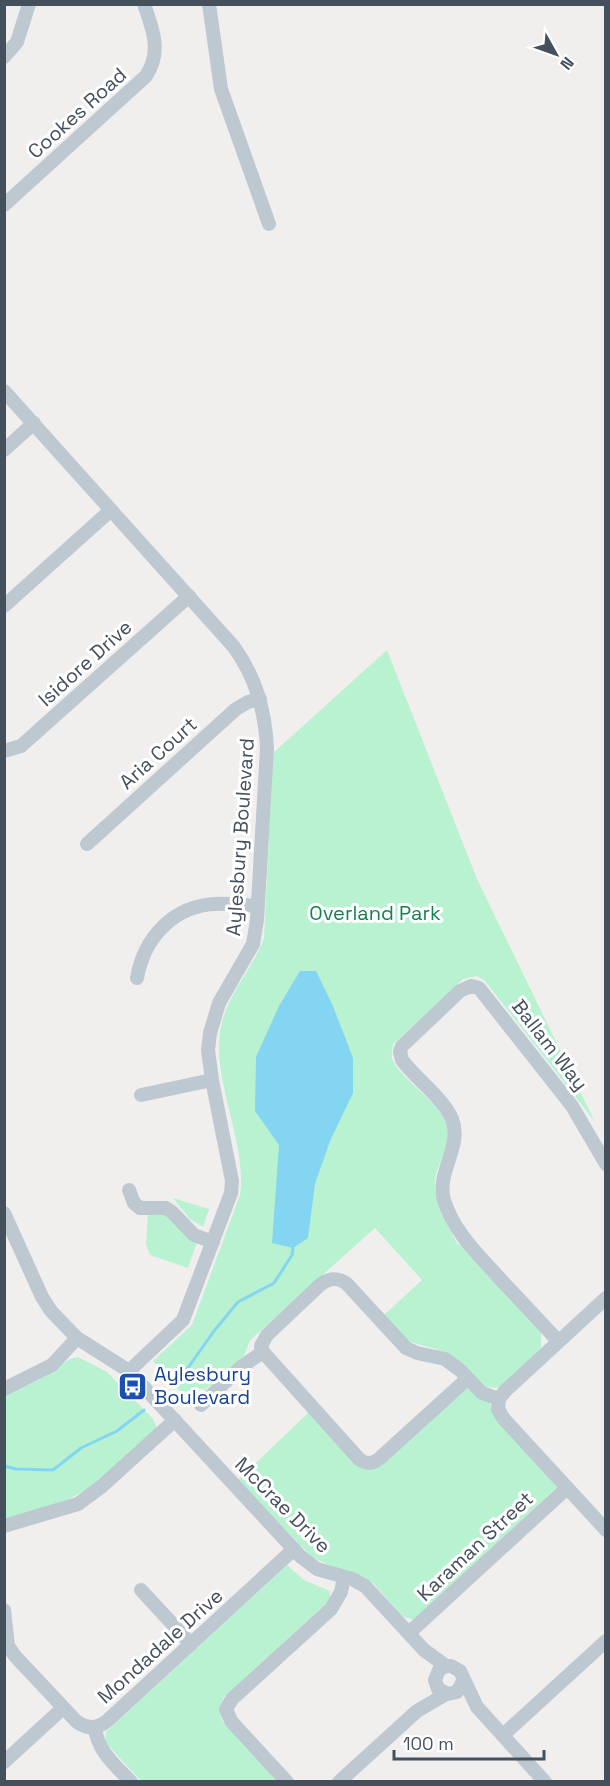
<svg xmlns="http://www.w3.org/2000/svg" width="610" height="1786" font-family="'Space Grotesk',sans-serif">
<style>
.green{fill:#b9f2d1}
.water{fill:#83d5f1}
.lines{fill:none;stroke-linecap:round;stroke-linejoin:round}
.stream{stroke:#83d5f1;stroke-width:3}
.minor{stroke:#bdc8d1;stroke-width:14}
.labels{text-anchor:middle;stroke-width:6;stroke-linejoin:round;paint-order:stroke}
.street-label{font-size:20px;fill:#45505d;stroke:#fff}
.park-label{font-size:20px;fill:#11834f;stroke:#fff}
.transit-label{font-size:20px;fill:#164399;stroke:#fff;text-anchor:start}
</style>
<rect width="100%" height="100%" fill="#f1eeee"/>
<g class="green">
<path d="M 387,650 L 477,879 L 595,1122 L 485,981 L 477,976 L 463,979 L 393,1044 C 393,1048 391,1054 392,1058 C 399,1079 441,1102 447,1126 C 452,1144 437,1163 435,1180 C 433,1203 448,1225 458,1245 L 462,1243 L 541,1332 L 541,1348 L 500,1388 L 483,1387 L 459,1361 L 436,1349 L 410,1342 L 401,1335 L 384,1315 L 422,1280 L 375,1228 L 250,1340 L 244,1356 L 205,1390 L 198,1388 L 193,1393 L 194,1400 L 182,1394 L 153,1361 L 192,1325 L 240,1195 C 247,1149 218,1092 219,1044 C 220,999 250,976 264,938 L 273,753 Z"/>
<path d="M 173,1198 L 209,1209 L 203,1227 L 190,1219 Z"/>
<path d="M 165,1213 L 198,1239 L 188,1268 L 150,1255 L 146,1244 L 148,1214 Z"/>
<path d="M 78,1357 L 107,1372 L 153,1419 L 157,1428 C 130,1452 103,1482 71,1498 C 50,1509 27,1513 5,1518 L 4,1395 C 21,1388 38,1381 54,1371 C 63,1365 66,1358 78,1357 Z"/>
<path d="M 465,1386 L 477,1396 L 489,1402 L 496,1418 L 557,1487 L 414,1620 L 402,1616 L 374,1584 L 361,1576 L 331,1566 L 312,1557 L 237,1481 L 309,1412 L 376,1468 Z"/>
<path d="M 287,1565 L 304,1580 L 330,1591 L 330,1600 L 224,1697 L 219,1707 L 222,1721 L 277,1781 L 141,1781 L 105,1742 L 106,1732 Z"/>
</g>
<path class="water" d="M 300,971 L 316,971 L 333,1006 L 353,1058 L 353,1093 L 330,1141 L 315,1184 L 308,1238 L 293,1248 L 272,1243 L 279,1145 L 255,1111 L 256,1057 L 279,1006 Z"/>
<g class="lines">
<g class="stream">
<path d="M 180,1379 L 214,1331 L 238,1302 L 274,1283 L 292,1255 L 293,1248"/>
<path d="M 4,1466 L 16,1469 L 53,1470 L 81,1448 L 117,1431 L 144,1410"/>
</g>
<g class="minor">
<path d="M 209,4 L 221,89 L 269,224"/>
<path d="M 4,57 L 17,42 L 29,4"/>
<path d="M 4,205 L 146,76 C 162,52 153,30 144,4"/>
<path d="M 4,391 L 234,647 C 256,678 265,710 267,748 L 257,920 L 253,944 L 219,1003 L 210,1033 L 208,1050 L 212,1080 L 232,1181 L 231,1193 L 183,1320 L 129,1371"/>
<path d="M 4,450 L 34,423"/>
<path d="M 4,606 L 111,510"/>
<path d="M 4,751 L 21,746 L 30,738 L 189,596"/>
<path d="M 87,844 L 236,709 L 248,702 L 260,699"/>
<path d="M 137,978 C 144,938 173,906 215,904 C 229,903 243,905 257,906"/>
<path d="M 141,1095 L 212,1080"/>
<path d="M 129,1190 L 134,1203 L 140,1208 L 166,1208 L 172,1212 L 194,1235 L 213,1242"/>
<path d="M 4,1213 L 42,1297 L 51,1311 L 77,1338 L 129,1371 L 300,1556 L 317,1569 L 352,1579 L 365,1586 L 424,1650 L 446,1666"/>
<path d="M 558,1341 C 540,1321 521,1301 502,1281 C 480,1256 454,1233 444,1200 C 436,1172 463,1146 452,1119 C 443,1098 416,1079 402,1060 L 400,1052 L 402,1046 L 460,991 L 471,986 L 479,988 L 572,1106 L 606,1164"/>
<path d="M 263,1352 L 261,1346 L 267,1335 L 321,1284 C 330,1278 338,1277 347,1284 L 406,1348 L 417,1353 L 445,1359 L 460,1370 L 482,1393 L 499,1399"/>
<path d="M 263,1352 L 359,1459 C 367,1465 373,1464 380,1458 L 467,1379"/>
<path d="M 4,1389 L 52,1365 L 77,1338"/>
<path d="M 499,1399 L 498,1409 L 503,1418 L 606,1530"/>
<path d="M 499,1399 L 505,1391 L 606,1298"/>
<path d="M 201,1405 L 241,1367 L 263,1352"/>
<path d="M 4,1526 L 78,1504 L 101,1487 L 175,1420"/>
<path d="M 141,1590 L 191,1644"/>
<path d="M 4,1610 L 8,1646 L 15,1656 L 77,1722 C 87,1729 97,1729 107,1721 L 294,1549"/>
<path d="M 409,1633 L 567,1488"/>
<path d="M 463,1681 L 457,1692 L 448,1694 L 438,1689 L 435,1680 L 439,1670 L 446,1666 L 451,1666 L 460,1671 L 477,1707 L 545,1782"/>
<path d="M 95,1727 C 97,1751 115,1765 131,1782"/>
<path d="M 503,1735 L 606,1641"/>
<path d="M 4,1762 L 63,1708"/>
<path d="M 287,1782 L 231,1721 L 226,1709 L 232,1699 L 331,1609 L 341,1592 L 344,1577"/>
<path d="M 339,1782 L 417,1711 L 446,1694"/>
</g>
</g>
<defs>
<symbol id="bus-square" viewBox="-11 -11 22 22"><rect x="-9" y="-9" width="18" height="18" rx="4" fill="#1a4fb4" stroke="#fff"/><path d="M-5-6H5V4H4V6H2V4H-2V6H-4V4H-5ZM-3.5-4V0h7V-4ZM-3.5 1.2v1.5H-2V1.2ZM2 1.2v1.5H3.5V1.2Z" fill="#fff"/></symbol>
</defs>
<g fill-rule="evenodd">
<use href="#bus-square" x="116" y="1370" width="33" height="33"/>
</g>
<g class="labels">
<g class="street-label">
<text transform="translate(77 113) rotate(-42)" y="7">Cookes Road</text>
<text transform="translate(85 663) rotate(-42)" y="7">Isidore Drive</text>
<text transform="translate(158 753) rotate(-42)" y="7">Aria Court</text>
<text transform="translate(240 837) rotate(-86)" y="7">Aylesbury Boulevard</text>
<text transform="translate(550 1045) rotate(52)" y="7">Ballam Way</text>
<text transform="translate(283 1505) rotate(45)" y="7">McCrae Drive</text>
<text transform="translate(475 1546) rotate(-43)" y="7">Karaman Street</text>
<text transform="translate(160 1646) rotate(-42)" y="7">Mondadale Drive</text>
</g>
<g class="park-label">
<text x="375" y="920">Overland Park</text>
</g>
<g class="transit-label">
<text x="154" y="1381">Aylesbury<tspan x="154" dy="23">Boulevard</tspan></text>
</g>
</g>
<rect width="610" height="1786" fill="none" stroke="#45505d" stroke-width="12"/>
<g transform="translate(556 54) rotate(130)" stroke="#ffffff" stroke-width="4.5" paint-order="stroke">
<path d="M0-4.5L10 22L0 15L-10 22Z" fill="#45505d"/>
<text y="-9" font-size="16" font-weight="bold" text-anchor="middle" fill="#45505d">N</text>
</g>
<path d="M394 1750v9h150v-9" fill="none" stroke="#45505d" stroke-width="3"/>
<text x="403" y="1750" font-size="18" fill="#45505d" stroke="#ffffff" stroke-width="4.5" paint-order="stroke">100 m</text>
</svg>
